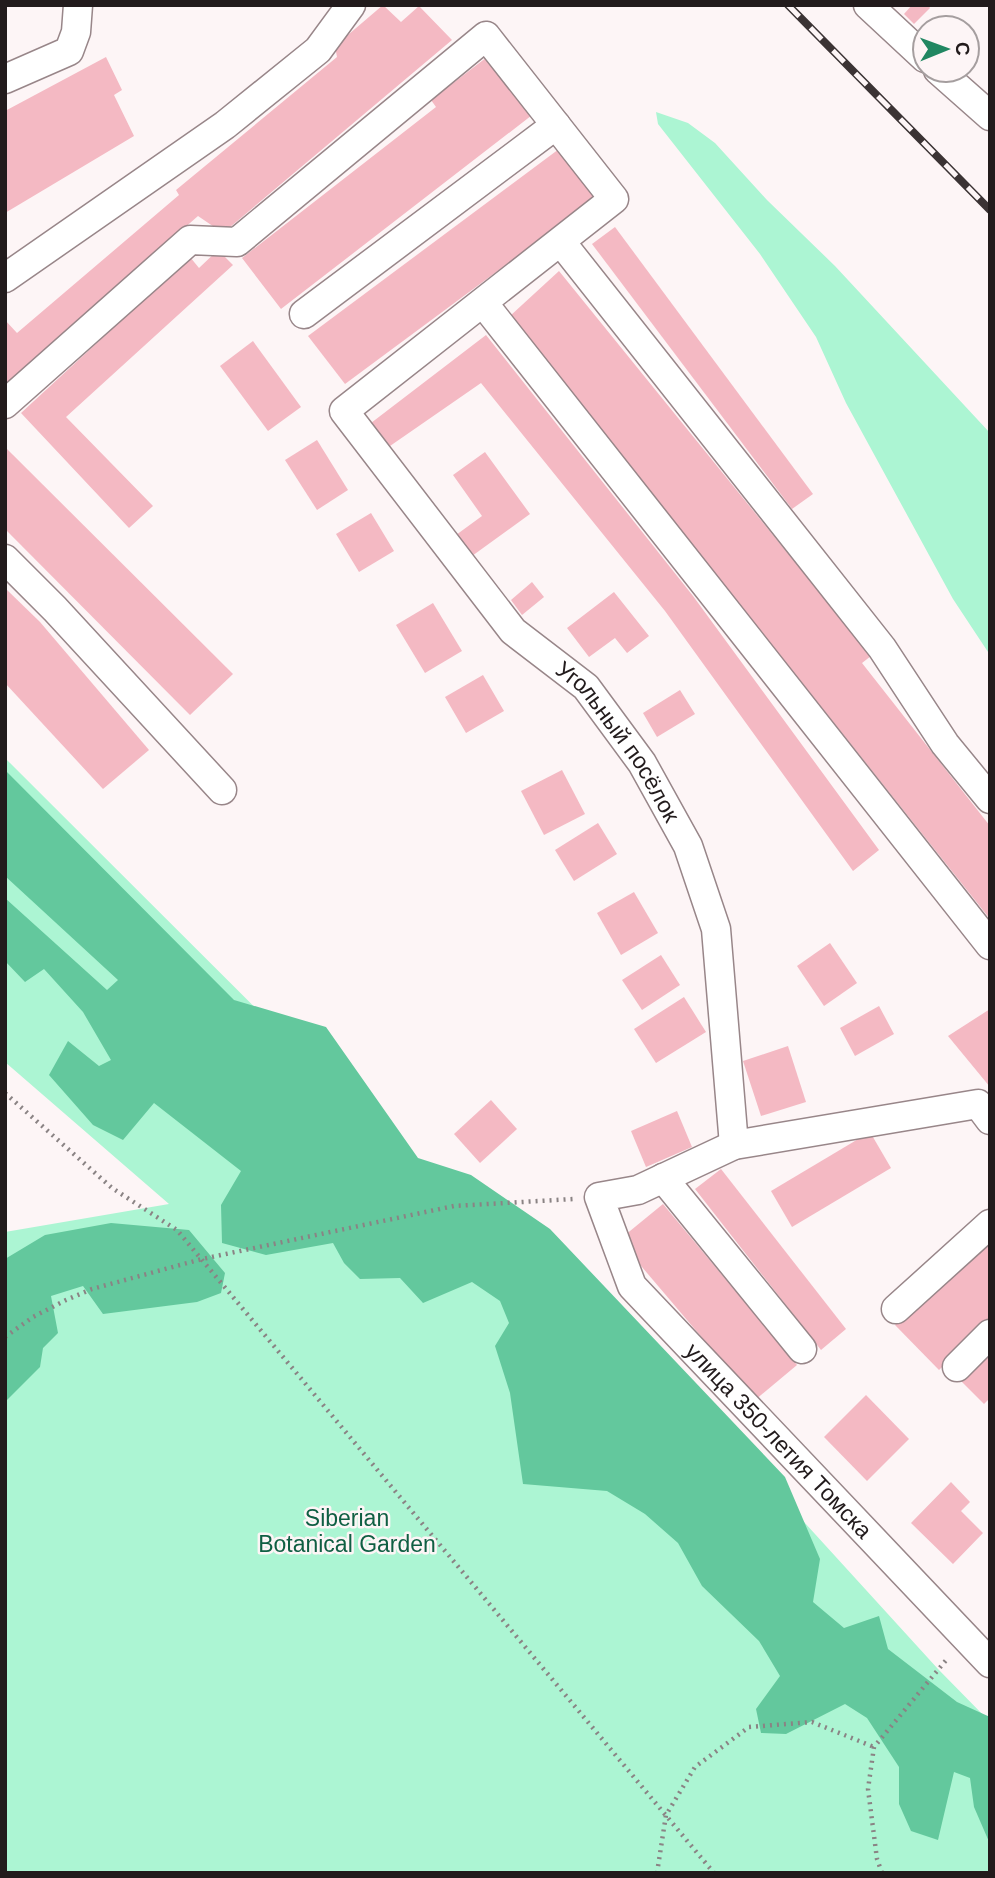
<svg xmlns="http://www.w3.org/2000/svg" width="995" height="1878" font-family="Helvetica,sans-serif">
<style>
.green{fill:#acf5d3}
.forest{fill:#63c89d}
.building{fill:#f4b9c3}
.lines{fill:none;stroke-linecap:round;stroke-linejoin:round}
.minor-casing{stroke:#988689;stroke-width:31}
.path{stroke:#8a8384;stroke-width:4.5;stroke-dasharray:2 5;stroke-linecap:butt}
.minor{stroke:#fff;stroke-width:28}
.rail-casing{stroke:#3b3334;stroke-width:8}
.rail{stroke:#fdf5f6;stroke-width:5;stroke-dasharray:16;stroke-linecap:butt}
.labels{text-anchor:middle;stroke-width:5;stroke-linejoin:round;paint-order:stroke}
.street-label{font-size:23px;fill:#221b1c;stroke:#fdf5f6}
.park-label{font-size:23px;fill:#0f5f43;stroke:#fdf5f6}
</style>
<rect width="100%" height="100%" fill="#fdf5f6"/>
<g class="green">
<path d="M 656,112 L 688,123 L 715,143 L 767,200 L 835,266 L 990,433 L 990,655 L 953,599 L 846,403 L 816,337 L 760,254 L 658,124 Z"/>
<path d="M 5,758 L 454,1206 L 527,1218 L 938,1669 L 990,1722 L 990,1873 L 5,1873 L 5,1232 L 169,1204 L 5,1062 Z"/>
</g>
<g class="forest">
<path d="M 5,770 L 234,1000 L 326,1027 L 418,1158 L 471,1175 L 550,1229 L 785,1477 L 820,1559 L 813,1602 L 844,1628 L 879,1616 L 888,1649 L 957,1702 L 990,1717 L 990,1844 L 974,1807 L 970,1778 L 954,1772 L 938,1840 L 911,1831 L 899,1804 L 899,1767 L 867,1718 L 845,1704 L 786,1734 L 761,1733 L 756,1709 L 780,1676 L 759,1641 L 702,1586 L 678,1543 L 645,1514 L 607,1491 L 523,1484 L 510,1393 L 495,1346 L 509,1323 L 500,1301 L 472,1282 L 423,1303 L 400,1278 L 360,1279 L 344,1263 L 333,1243 L 266,1255 L 222,1243 L 221,1205 L 241,1171 L 154,1103 L 123,1140 L 93,1125 L 49,1075 L 68,1041 L 99,1066 L 111,1060 L 83,1012 L 44,969 L 25,982 L 5,961 L 5,898 L 107,990 L 118,980 L 5,876 Z"/>
<path d="M 111,1223 L 189,1230 L 225,1273 L 221,1293 L 197,1302 L 103,1314 L 83,1286 L 51,1296 L 58,1333 L 43,1348 L 40,1367 L 5,1402 L 5,1259 L 45,1235 Z"/>
</g>
<g class="building">
<path d="M 383,5 L 401,22 L 419,6 L 452,40 L 223,233 L 198,216 L 5,385 L 5,320 L 17,333 L 179,195 L 176,190 L 337,57 L 335,46 Z"/>
<path d="M 912,5 L 928,5 L 930,8 L 914,24 L 904,14 Z"/>
<path d="M 491,54 L 536,112 L 281,309 L 242,258 L 436,107 L 431,100 Z"/>
<path d="M 106,57 L 122,90 L 114,95 L 134,136 L 5,213 L 5,111 Z"/>
<path d="M 559,149 L 596,198 L 345,384 L 308,336 Z"/>
<path d="M 615,227 L 813,494 L 792,509 L 592,244 Z"/>
<path d="M 218,250 L 233,265 L 66,417 L 153,506 L 129,528 L 21,413 L 190,257 L 199,268 Z"/>
<path d="M 559,271 L 871,656 L 862,663 L 990,826 L 990,919 L 510,316 Z"/>
<path d="M 486,335 L 693,596 L 879,850 L 853,871 L 665,611 L 481,383 L 390,446 L 371,423 Z"/>
<path d="M 253,341 L 301,407 L 268,431 L 220,366 Z"/>
<path d="M 317,440 L 348,490 L 317,510 L 285,460 Z"/>
<path d="M 5,447 L 233,674 L 190,715 L 5,529 Z"/>
<path d="M 485,452 L 530,514 L 472,556 L 456,535 L 482,516 L 453,475 Z"/>
<path d="M 371,513 L 394,551 L 359,572 L 336,534 Z"/>
<path d="M 532,582 L 544,597 L 522,615 L 511,600 Z"/>
<path d="M 5,588 L 40,622 L 149,750 L 103,789 L 5,683 Z"/>
<path d="M 614,592 L 649,636 L 627,653 L 615,638 L 589,657 L 567,628 Z"/>
<path d="M 433,603 L 462,651 L 425,673 L 396,625 Z"/>
<path d="M 483,675 L 504,711 L 466,733 L 445,697 Z"/>
<path d="M 680,690 L 695,714 L 657,737 L 643,713 Z"/>
<path d="M 562,770 L 585,814 L 544,835 L 521,791 Z"/>
<path d="M 598,823 L 617,854 L 574,881 L 555,850 Z"/>
<path d="M 634,892 L 658,933 L 621,955 L 597,913 Z"/>
<path d="M 830,943 L 857,983 L 824,1006 L 797,966 Z"/>
<path d="M 661,955 L 680,985 L 642,1010 L 622,980 Z"/>
<path d="M 684,997 L 706,1032 L 656,1063 L 634,1029 Z"/>
<path d="M 879,1006 L 894,1034 L 855,1056 L 840,1028 Z"/>
<path d="M 990,1009 L 990,1087 L 948,1036 Z"/>
<path d="M 788,1046 L 806,1102 L 761,1116 L 743,1061 Z"/>
<path d="M 491,1100 L 517,1129 L 480,1163 L 454,1134 Z"/>
<path d="M 677,1111 L 692,1147 L 646,1167 L 631,1131 Z"/>
<path d="M 870,1132 L 891,1168 L 792,1227 L 771,1191 Z"/>
<path d="M 721,1169 L 846,1329 L 821,1350 L 695,1189 Z"/>
<path d="M 663,1204 L 797,1365 L 755,1400 L 619,1240 Z"/>
<path d="M 990,1233 L 990,1321 L 939,1370 L 895,1325 Z"/>
<path d="M 990,1348 L 990,1398 L 984,1404 L 959,1379 Z"/>
<path d="M 866,1395 L 909,1439 L 867,1481 L 824,1437 Z"/>
<path d="M 951,1482 L 970,1502 L 961,1511 L 983,1533 L 953,1564 L 911,1523 Z"/>
</g>
<g class="lines">
<defs>
<g id="minor">
<path d="M 868,5 L 925,58"/>
<path d="M 938,70 L 990,116"/>
<path d="M 5,79 L 69,51 L 76,32 L 78,5"/>
<path d="M 561,242 L 882,648 L 945,744 L 990,799"/>
<path d="M 5,278 L 225,125 L 318,50 L 351,5"/>
<path d="M 484,304 L 990,945"/>
<path d="M 304,314 L 556,125"/>
<path id="s1" d="M 5,404 L 190,240 L 237,242 L 486,36 L 614,199 L 344,411 L 513,631 L 586,687 L 642,763 L 688,846 L 716,929 L 734,1145"/>
<path d="M 5,559 L 55,609 L 222,790"/>
<path id="s2" d="M 990,1120 L 978,1104 L 734,1145 L 638,1190 L 599,1197 L 632,1286 L 990,1663"/>
<path d="M 663,1178 L 802,1349"/>
<path d="M 896,1309 L 990,1224"/>
<path d="M 957,1367 L 990,1334"/>
</g>
</defs>
<use href="#minor" class="minor-casing"/>
<g class="path">
<path d="M 5,1093 L 112,1188 L 177,1230 L 714,1873"/>
<path d="M 5,1337 L 33,1317 L 66,1300 L 92,1289 L 202,1259 L 454,1206 L 573,1199"/>
<path d="M 657,1873 L 666,1815 L 695,1767 L 749,1727 L 812,1722 L 874,1747"/>
<path d="M 882,1873 L 877,1859 L 868,1789 L 874,1747 L 947,1659"/>
</g>
<use href="#minor" class="minor"/>
<defs>
<path id="rail" d="M 788,5 L 990,210"/>
</defs>
<use href="#rail" class="rail-casing"/>
<use href="#rail" class="rail"/>
</g>
<g class="labels">
<g class="street-label">
<text dy="8" stroke="none"><textPath href="#s1" startOffset="1600">Угольный посёлок</textPath></text>
<text dy="8" stroke="none"><textPath href="#s2" startOffset="721">улица 350-летия Томска</textPath></text>
</g>
<g class="park-label">
<text x="347" y="1526">Siberian<tspan x="347" dy="26">Botanical Garden</tspan></text>
</g>
</g>
<rect width="995" height="1878" fill="none" stroke="#221b1c" stroke-width="14"/>
<g transform="translate(946 49) rotate(89)"><circle r="33" fill="#fdf5f6" stroke="#a59e9f" stroke-width="2"/>
<path d="M0-5L12 26L0 18L-12 26Z" fill="#218762"/>
<text y="-10" font-size="19" font-weight="bold" text-anchor="middle" fill="#221b1c">С</text>
</g>
</svg>
